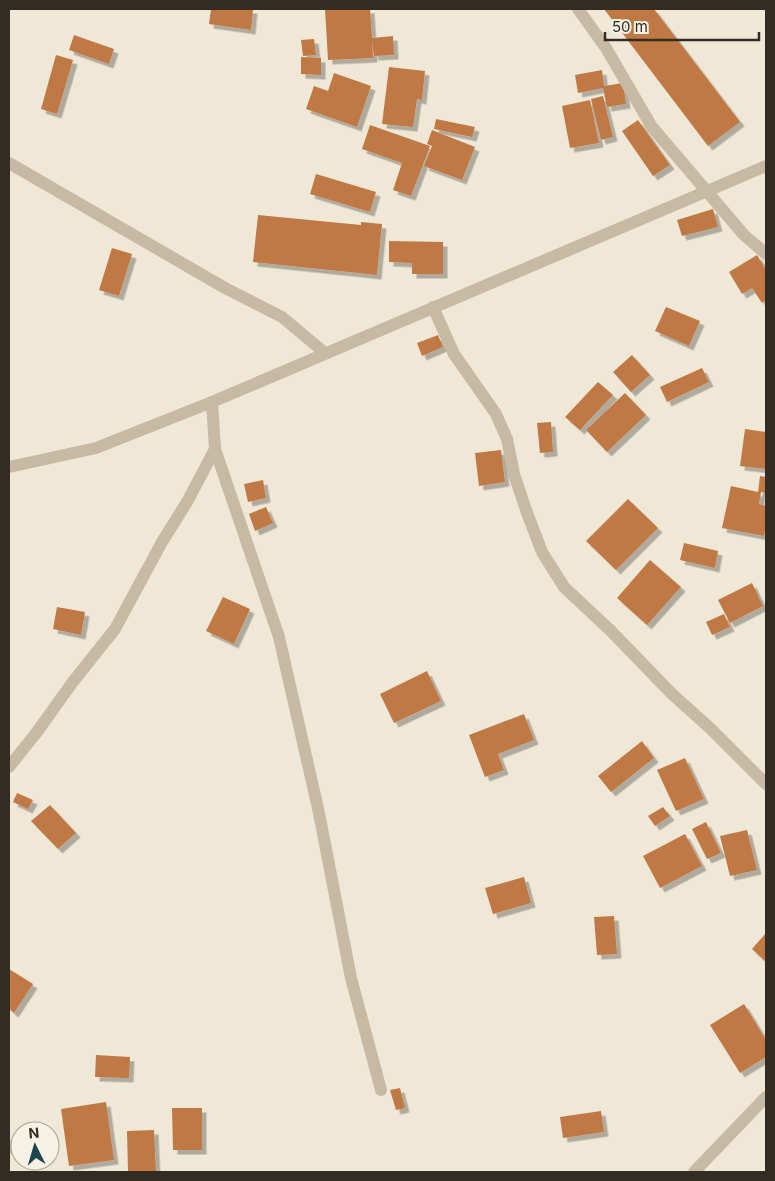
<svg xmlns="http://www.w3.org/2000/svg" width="775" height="1181" font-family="Inter,sans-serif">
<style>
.building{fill:#c07945;filter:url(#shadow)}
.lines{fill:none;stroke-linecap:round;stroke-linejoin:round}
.minor{stroke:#c6baa4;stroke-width:12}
.tertiary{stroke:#c6baa4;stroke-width:12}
</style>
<defs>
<filter id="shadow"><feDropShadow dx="4.5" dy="4.5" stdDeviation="0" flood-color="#0004"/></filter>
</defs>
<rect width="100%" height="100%" fill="#efe8d7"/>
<g class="building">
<path d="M 211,9 L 253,9 L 251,30 L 209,24 Z"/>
<path d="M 325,9 L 370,9 L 372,38 L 393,36 L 394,55 L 374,56 L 372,40 L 373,58 L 328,60 Z"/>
<path d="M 604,9 L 654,9 L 740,122 L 708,146 Z"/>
<path d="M 74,35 L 114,49 L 109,64 L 69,50 Z"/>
<path d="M 314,39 L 316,55 L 303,56 L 301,40 Z"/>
<path d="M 56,55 L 73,60 L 57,114 L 41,109 Z"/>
<path d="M 301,57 L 321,58 L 321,75 L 301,74 Z"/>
<path d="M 389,67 L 425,71 L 422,100 L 417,99 L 413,127 L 382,124 Z"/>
<path d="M 602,70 L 604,86 L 623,83 L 626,104 L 607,107 L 603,88 L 578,93 L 575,75 Z"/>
<path d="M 334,73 L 371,86 L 357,127 L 306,109 L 314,86 L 328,91 Z"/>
<path d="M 603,96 L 613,137 L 601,140 L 591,99 Z"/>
<path d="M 590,100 L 599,143 L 570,148 L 562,106 Z"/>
<path d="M 436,119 L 475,127 L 472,137 L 434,129 Z"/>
<path d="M 638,120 L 670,165 L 653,176 L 622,131 Z"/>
<path d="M 370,125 L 430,146 L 411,196 L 393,190 L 402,163 L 362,149 Z"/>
<path d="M 432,130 L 475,147 L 462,180 L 424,166 L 432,146 L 427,144 Z"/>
<path d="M 316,174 L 376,192 L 370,212 L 310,194 Z"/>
<path d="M 713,209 L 718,227 L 682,236 L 677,220 Z"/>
<path d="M 258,215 L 361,225 L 361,222 L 382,224 L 377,275 L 253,262 Z"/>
<path d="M 389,241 L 443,242 L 443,274 L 412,274 L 412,263 L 389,262 Z"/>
<path d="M 112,248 L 132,254 L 119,296 L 99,290 Z"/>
<path d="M 757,255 L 766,270 L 766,300 L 762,303 L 752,288 L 742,294 L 729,272 Z"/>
<path d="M 666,307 L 700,321 L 689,346 L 655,331 Z"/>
<path d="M 438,335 L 443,347 L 422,356 L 417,343 Z"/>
<path d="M 632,355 L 650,375 L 631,392 L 613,372 Z"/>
<path d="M 702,368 L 709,382 L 667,402 L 660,387 Z"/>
<path d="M 598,382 L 613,395 L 580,430 L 565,417 Z"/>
<path d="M 625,393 L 646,415 L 607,452 L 586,430 Z"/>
<path d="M 551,422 L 553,452 L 540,453 L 537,423 Z"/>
<path d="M 745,429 L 766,432 L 766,469 L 740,466 Z"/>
<path d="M 501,450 L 505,482 L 479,486 L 475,453 Z"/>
<path d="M 760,476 L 766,477 L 766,493 L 761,492 L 759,504 L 766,506 L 766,524 L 764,536 L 722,528 L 731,486 L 758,492 Z"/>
<path d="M 263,480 L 266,498 L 248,502 L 244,484 Z"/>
<path d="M 628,499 L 658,528 L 616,570 L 586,541 Z"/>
<path d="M 266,507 L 273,523 L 255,531 L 249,514 Z"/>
<path d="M 684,543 L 718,551 L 715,568 L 680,560 Z"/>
<path d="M 650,560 L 681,587 L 647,625 L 617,598 Z"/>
<path d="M 752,583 L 763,606 L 730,623 L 718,600 Z"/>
<path d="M 223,597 L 250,609 L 234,644 L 206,631 Z"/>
<path d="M 57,607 L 85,612 L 81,635 L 53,629 Z"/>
<path d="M 724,614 L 730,627 L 712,635 L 706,622 Z"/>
<path d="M 427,671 L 441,701 L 394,723 L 380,694 Z"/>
<path d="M 524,714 L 534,740 L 498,754 L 504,770 L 485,777 L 469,735 Z"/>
<path d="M 642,741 L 654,758 L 611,792 L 598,776 Z"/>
<path d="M 685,758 L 704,799 L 676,811 L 657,770 Z"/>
<path d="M 17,793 L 33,800 L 28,809 L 13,802 Z"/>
<path d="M 50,805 L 76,833 L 58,849 L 31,821 Z"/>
<path d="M 663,807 L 670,816 L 655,826 L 648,816 Z"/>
<path d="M 706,822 L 721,853 L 707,859 L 692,829 Z"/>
<path d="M 747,830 L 757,870 L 730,876 L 720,836 Z"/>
<path d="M 685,834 L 702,866 L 660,888 L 643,856 Z"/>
<path d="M 524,877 L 531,903 L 493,914 L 485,888 Z"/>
<path d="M 614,916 L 617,954 L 597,955 L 594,917 Z"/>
<path d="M 766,933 L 766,962 L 752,949 Z"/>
<path d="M 9,969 L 33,984 L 14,1013 L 9,1009 Z"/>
<path d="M 744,1004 L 766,1040 L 766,1057 L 740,1073 L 710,1025 Z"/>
<path d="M 96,1055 L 130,1057 L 129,1078 L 95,1077 Z"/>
<path d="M 400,1088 L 405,1108 L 396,1110 L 390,1090 Z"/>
<path d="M 106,1102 L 114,1160 L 69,1166 L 61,1109 Z"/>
<path d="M 172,1108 L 202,1108 L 202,1150 L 173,1150 Z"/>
<path d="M 601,1111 L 604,1132 L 563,1138 L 560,1117 Z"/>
<path d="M 154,1130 L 156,1172 L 128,1172 L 127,1131 Z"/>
</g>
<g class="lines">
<g class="minor">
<path d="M 578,9 L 606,48 L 652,127 L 744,235 L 766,254"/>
<path d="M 9,163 L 225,288 L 282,317 L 325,353"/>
<path d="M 433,307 L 454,354 L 496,414 L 507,439 L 514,474 L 526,510 L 542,552 L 564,587 L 611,631 L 672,694 L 711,729 L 766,784"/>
<path d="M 215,449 L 279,637 L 319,813 L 351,978 L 381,1090"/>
<path d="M 9,767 L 37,732 L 72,683 L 115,629 L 162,542 L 187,502 L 215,449 L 212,402"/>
<path d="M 9,1146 L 20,1152"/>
<path d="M 694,1172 L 766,1097"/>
</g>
<path class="tertiary" d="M 9,467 L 96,448 L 212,402 L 766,166"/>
</g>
<rect width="775" height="1181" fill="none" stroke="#322c25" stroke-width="20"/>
<g transform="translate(35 1146) rotate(355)"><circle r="24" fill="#f7f2e3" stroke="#a8a397"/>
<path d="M0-4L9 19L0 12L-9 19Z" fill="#1d4451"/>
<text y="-8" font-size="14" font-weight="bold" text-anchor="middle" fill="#322c25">N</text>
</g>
<path d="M605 32v8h154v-8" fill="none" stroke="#322c25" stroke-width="2.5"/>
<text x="612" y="32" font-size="15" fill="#322c25" stroke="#f7f2e3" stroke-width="4" paint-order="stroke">50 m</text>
</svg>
